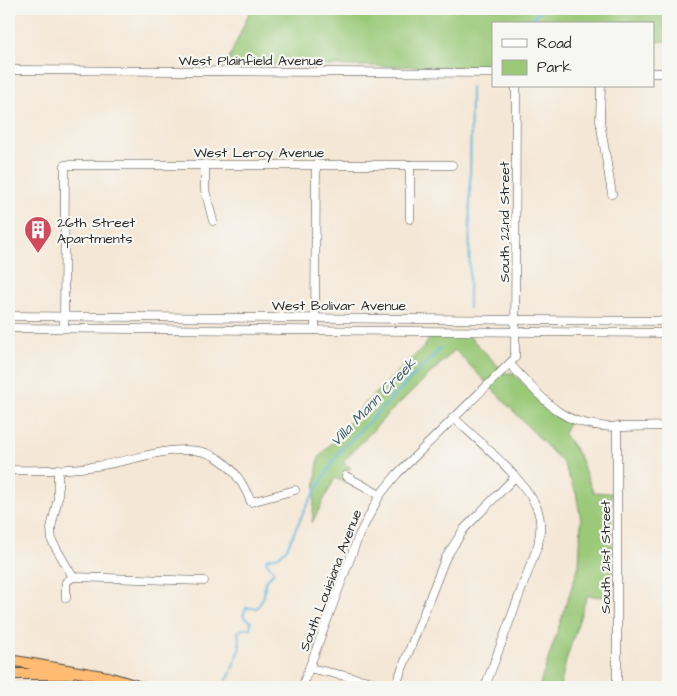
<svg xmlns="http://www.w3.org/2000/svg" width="677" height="696" font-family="'Architects Daughter',sans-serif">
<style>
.green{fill:#9ac978;stroke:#627a52}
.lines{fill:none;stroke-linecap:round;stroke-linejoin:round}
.stream{stroke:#62b9df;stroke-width:2}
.minor-casing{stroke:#494744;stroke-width:9}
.highway-casing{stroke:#494744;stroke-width:12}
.minor{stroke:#fff;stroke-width:8}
.highway{stroke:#ffbb71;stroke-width:10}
.labels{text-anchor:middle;stroke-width:4.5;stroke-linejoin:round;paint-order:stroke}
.street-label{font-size:14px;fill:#2b2b2b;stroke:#f6f6f2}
.poi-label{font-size:14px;fill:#2b2b2b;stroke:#f6f6f2;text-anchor:start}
.water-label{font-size:15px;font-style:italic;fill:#3e5d6a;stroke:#f6f6f2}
</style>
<rect width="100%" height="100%" fill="#f6f6f2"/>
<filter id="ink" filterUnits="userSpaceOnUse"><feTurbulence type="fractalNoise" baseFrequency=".02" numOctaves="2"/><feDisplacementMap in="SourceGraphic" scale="10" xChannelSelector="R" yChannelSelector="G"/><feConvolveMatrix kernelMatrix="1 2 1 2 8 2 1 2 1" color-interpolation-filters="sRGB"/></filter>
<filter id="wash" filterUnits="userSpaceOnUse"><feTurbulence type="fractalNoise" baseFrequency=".0096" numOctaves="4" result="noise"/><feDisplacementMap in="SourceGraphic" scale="20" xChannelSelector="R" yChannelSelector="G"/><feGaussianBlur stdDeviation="1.12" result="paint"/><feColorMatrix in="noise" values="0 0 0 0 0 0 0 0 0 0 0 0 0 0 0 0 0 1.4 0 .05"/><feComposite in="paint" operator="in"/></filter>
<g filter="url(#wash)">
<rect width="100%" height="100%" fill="#f5e7d5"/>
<g class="green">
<path d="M 251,9 L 668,9 L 668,41 L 653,42 L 653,24 L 493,24 L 493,67 L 226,65 Z"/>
<path d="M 431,335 L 469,336 L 505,373 L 513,373 L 550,412 L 569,421 L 564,434 L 579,455 L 593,492 L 611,493 L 612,597 L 587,596 L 567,657 L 560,687 L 539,687 L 579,565 L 581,520 L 576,493 L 563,463 L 455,350 L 390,412 L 343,462 L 351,468 L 345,471 L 343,479 L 345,483 L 335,478 L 312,523 L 318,459 L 366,402 L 425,346 Z"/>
</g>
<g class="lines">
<g class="stream">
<path d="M 527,24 L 542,9"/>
<path d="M 490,60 L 493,57"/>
<path d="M 469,308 L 471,87"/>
<path d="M 222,687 L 230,675 L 240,647 L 238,632 L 243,629 L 250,628 L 251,622 L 243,616 L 246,608 L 257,608 L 264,596 L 265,582 L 274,572 L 267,563 L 266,559 L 279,556 L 287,548 L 306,507 L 339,452 L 441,348"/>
</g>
</g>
</g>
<g filter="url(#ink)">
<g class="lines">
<defs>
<g id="minor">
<path d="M 9,70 L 493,73"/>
<path d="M 653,73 L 668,73"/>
<path d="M 601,86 L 600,121 L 612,194"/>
<path d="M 205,164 L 205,190 L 213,221"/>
<path d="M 410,219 L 410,165"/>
<path d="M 9,316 L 668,321"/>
<path d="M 9,328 L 668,333"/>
<path d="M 64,328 L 65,165 L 452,165"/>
<path d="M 315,330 L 316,164"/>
<path d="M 510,364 C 525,380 540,398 559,412 C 590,433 633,426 668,426"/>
<path d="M 453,417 C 477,440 528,481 538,511 C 542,523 540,533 538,545 L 485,687"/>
<path d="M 58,469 L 58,498 L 51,528 L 52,541 L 73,577"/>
<path d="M 9,470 C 38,471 68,470 97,466 C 162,456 218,421 251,502 L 295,490"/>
<path d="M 346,476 L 380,495"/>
<path d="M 66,598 L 66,582 L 73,577 L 204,581"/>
<path d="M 309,668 L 395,687"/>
<path d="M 302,687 L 359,535 L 380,495 L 397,474 L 515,358 L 516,86"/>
<path d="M 395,687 L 445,559 L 464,529 L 515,477"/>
<path d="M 617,687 L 617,426"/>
</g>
<g id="highway">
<path d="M 9,660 L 108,677 L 141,687"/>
<path d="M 9,674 L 70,674"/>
</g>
</defs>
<use href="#minor" class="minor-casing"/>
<use href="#highway" class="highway-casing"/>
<use href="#minor" class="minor"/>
<use href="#highway" class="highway"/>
</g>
</g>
<defs>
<symbol id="building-pin" viewBox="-11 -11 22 30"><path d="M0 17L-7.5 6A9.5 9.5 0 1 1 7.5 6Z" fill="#d1495b" stroke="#f6f6f2"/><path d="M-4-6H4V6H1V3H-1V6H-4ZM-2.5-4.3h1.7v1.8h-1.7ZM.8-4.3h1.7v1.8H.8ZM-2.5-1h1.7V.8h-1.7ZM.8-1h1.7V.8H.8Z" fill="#fff"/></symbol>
</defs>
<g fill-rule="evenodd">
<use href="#building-pin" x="22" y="214" width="32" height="43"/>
</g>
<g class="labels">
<g class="street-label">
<text x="251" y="65">West Plainfield Avenue</text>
<text x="259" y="157">West Leroy Avenue</text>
<text transform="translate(504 222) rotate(-90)" y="5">South 22nd Street</text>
<text x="339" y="310">West Bolivar Avenue</text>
<text transform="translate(605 557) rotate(-90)" y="5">South 21st Street</text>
<text transform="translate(330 580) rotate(-69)" y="5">South Louisiana Avenue</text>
</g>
<g class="poi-label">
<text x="57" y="227">26th Street<tspan x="57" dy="16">Apartments</tspan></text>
</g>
<g class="water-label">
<text transform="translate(373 402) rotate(-46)" y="5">Villa Mann Creek</text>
</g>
</g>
<rect width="677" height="696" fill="none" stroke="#f6f6f2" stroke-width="30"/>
<rect x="492" y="22" width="162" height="65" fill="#f6f6f2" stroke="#a5a5a2"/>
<rect x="502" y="39" width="25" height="8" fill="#ffffff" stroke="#a5a5a2"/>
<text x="537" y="48" font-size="15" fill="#2b2b2b">Road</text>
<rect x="502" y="60" width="25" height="15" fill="#9ac978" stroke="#a5a5a2"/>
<text x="537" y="72" font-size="15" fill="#2b2b2b">Park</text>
</svg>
